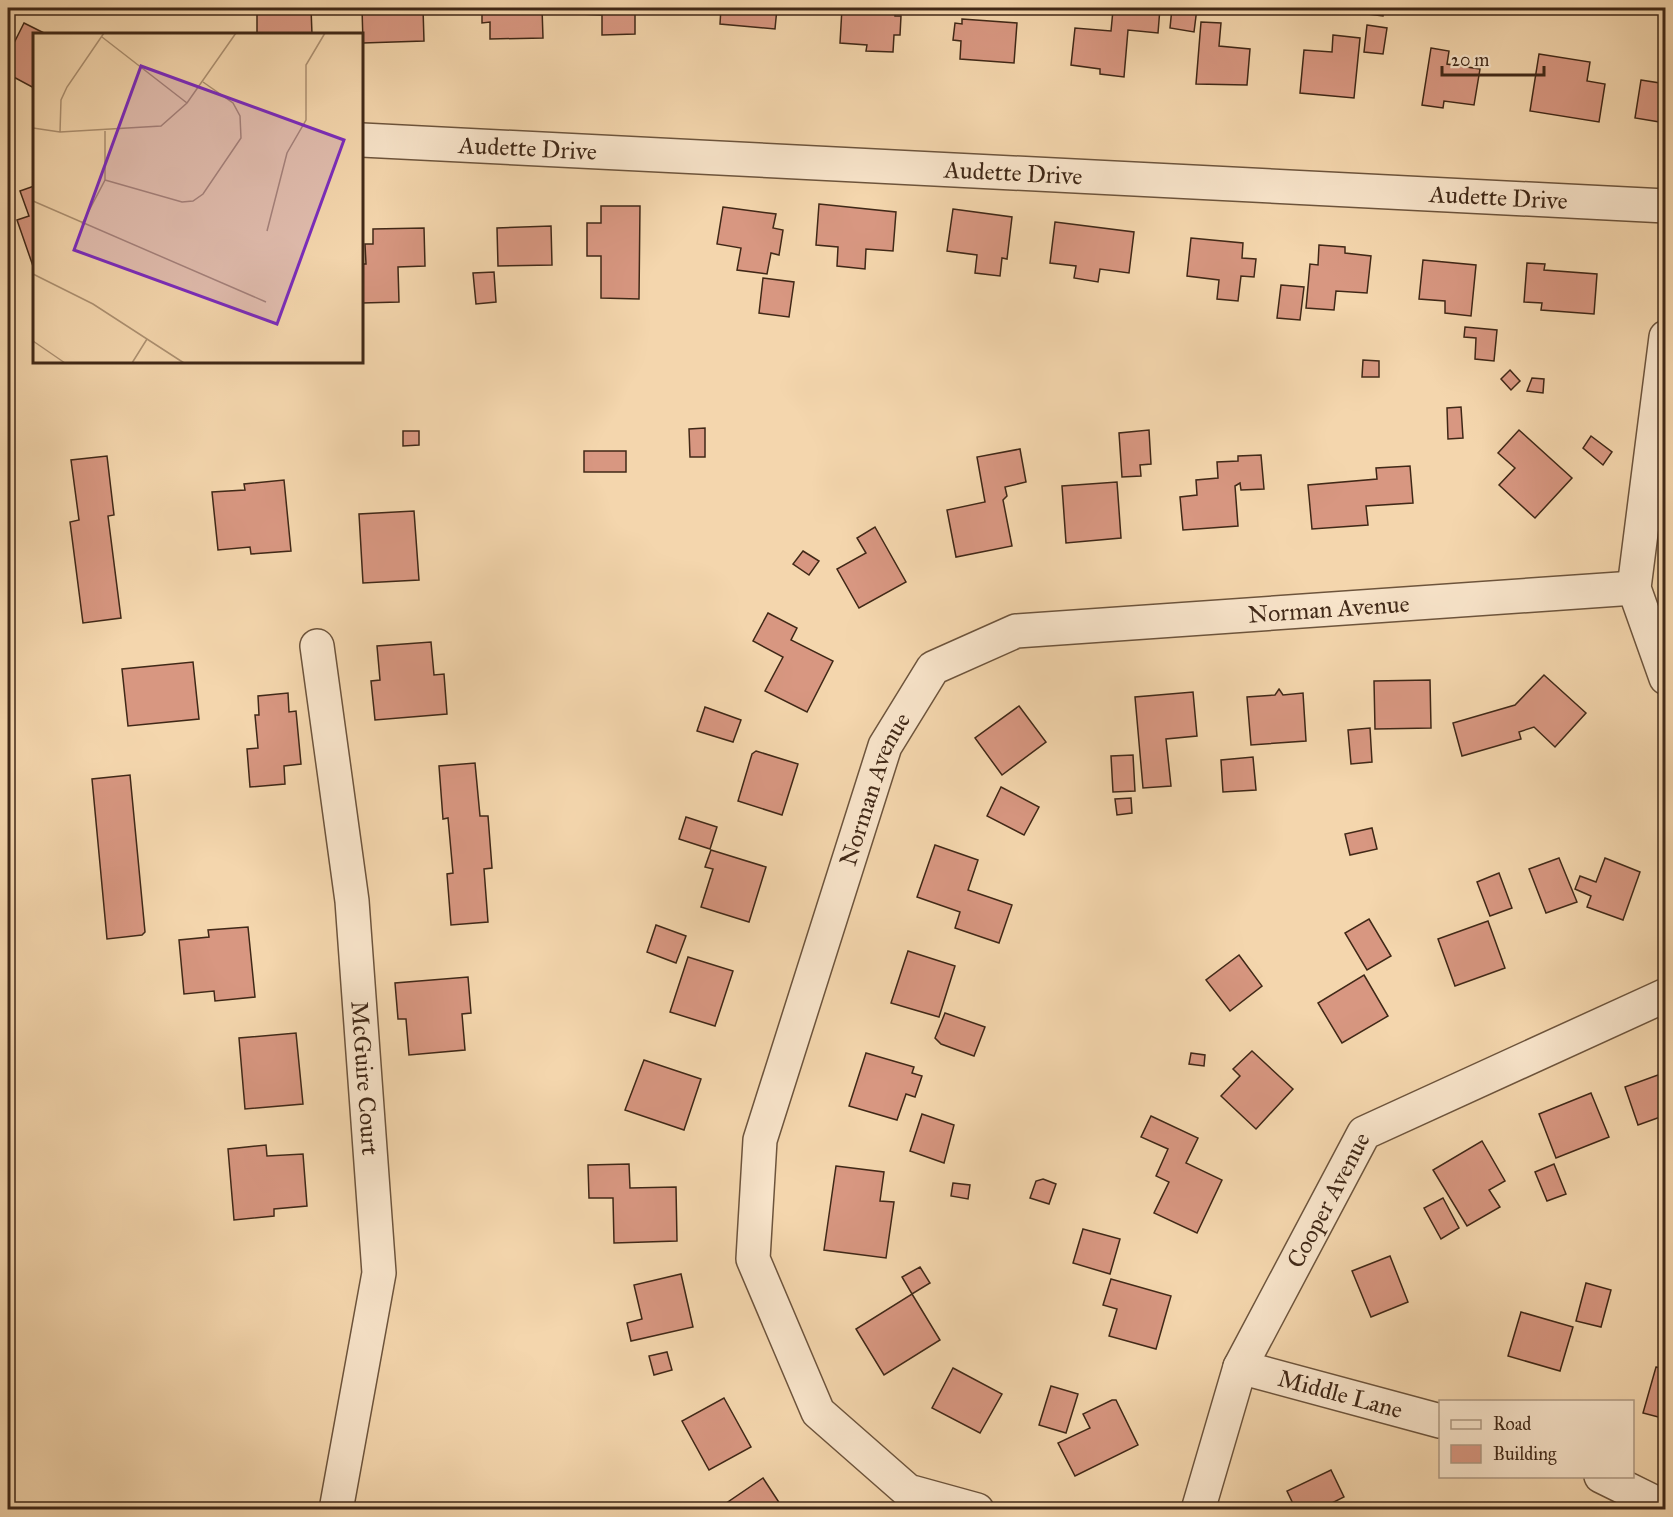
<svg xmlns="http://www.w3.org/2000/svg" width="1673" height="1517" font-family="'IM FELL Great Primer',serif">
<style>
.building{fill:#d89781;stroke:#402817;stroke-width:1.5}
.lines{fill:none;stroke-linecap:round;stroke-linejoin:round}
.minor-casing{stroke:#6d543c;stroke-width:36}
.minor{stroke:#f8e4ca;stroke-width:33}
.labels{text-anchor:middle;stroke-width:4.5;stroke-linejoin:round;paint-order:stroke}
.street-label{font-size:24px;fill:#402817;stroke:#f8e4ca}
.inset-road{fill:none;stroke:#ac9071;stroke-width:1.5}
.view{fill:#7b2cbf;fill-opacity:0.15;stroke:#7b2cbf;stroke-width:3}
.inset-edge{fill:none;stroke:#402817;stroke-width:3}
</style>
<rect width="100%" height="100%" fill="#f4d6ad"/>
<filter id="stains"><feTurbulence type="fractalNoise" baseFrequency=".00333" numOctaves="4"/><feColorMatrix values="0 0 0 0 .2 0 0 0 0 .09 0 0 0 0 .02 0 0 0 .5 -.17"/></filter>
<radialGradient id="worn" r=".72"><stop offset=".6" stop-color="#630" stop-opacity="0"/><stop offset="1" stop-color="#630" stop-opacity=".3"/></radialGradient>
<g class="building">
<path d="M 257,8 L 311,8 L 312,34 L 257,34 Z"/>
<path d="M 362,8 L 423,8 L 424,41 L 363,43 Z"/>
<path d="M 482,8 L 542,8 L 543,38 L 490,39 L 490,22 L 482,23 Z"/>
<path d="M 580,8 L 635,8 L 635,34 L 602,35 L 602,15 L 579,14 Z"/>
<path d="M 721,8 L 777,8 L 775,29 L 720,24 Z"/>
<path d="M 842,8 L 895,10 L 895,16 L 901,16 L 900,35 L 894,35 L 893,52 L 866,51 L 867,45 L 840,43 Z"/>
<path d="M 1137,8 L 1160,8 L 1158,33 L 1128,30 L 1124,77 L 1100,74 L 1100,69 L 1071,65 L 1075,28 L 1111,31 L 1113,10 L 1137,13 Z"/>
<path d="M 1172,8 L 1197,8 L 1194,32 L 1170,28 Z"/>
<path d="M 1369,8 L 1384,8 L 1383,16 L 1368,14 Z"/>
<path d="M 962,19 L 1017,23 L 1014,63 L 960,59 L 961,41 L 953,40 L 955,23 L 962,24 Z"/>
<path d="M 1201,22 L 1221,23 L 1219,46 L 1250,49 L 1247,85 L 1196,84 Z"/>
<path d="M 24,23 L 46,34 L 34,34 L 34,88 L 8,74 L 8,55 Z"/>
<path d="M 1367,25 L 1387,28 L 1383,54 L 1364,52 Z"/>
<path d="M 1333,35 L 1360,38 L 1354,98 L 1300,93 L 1304,50 L 1332,52 Z"/>
<path d="M 1431,48 L 1449,51 L 1447,64 L 1480,69 L 1474,105 L 1444,101 L 1443,108 L 1422,105 Z"/>
<path d="M 1539,54 L 1590,62 L 1587,81 L 1605,84 L 1599,122 L 1530,111 Z"/>
<path d="M 1641,80 L 1666,84 L 1666,123 L 1635,118 Z"/>
<path d="M 34,186 L 34,269 L 17,220 L 29,216 L 20,191 Z"/>
<path d="M 819,204 L 896,212 L 893,251 L 866,249 L 865,269 L 837,266 L 838,247 L 816,245 Z"/>
<path d="M 601,206 L 640,206 L 639,299 L 601,298 L 601,256 L 587,256 L 587,223 L 601,223 Z"/>
<path d="M 723,207 L 776,214 L 773,228 L 783,230 L 779,255 L 771,253 L 767,274 L 737,270 L 741,248 L 717,244 Z"/>
<path d="M 953,209 L 1012,217 L 1007,259 L 1002,258 L 1000,276 L 975,273 L 977,255 L 947,251 Z"/>
<path d="M 1055,222 L 1134,232 L 1129,273 L 1100,269 L 1098,282 L 1074,278 L 1076,266 L 1050,263 Z"/>
<path d="M 551,226 L 552,265 L 498,266 L 497,228 Z"/>
<path d="M 424,228 L 425,266 L 398,267 L 399,302 L 362,303 L 362,264 L 366,264 L 365,244 L 373,244 L 373,229 Z"/>
<path d="M 1191,238 L 1243,243 L 1242,258 L 1256,259 L 1254,277 L 1241,276 L 1238,301 L 1217,299 L 1219,280 L 1187,276 Z"/>
<path d="M 1319,245 L 1345,247 L 1345,253 L 1371,256 L 1367,293 L 1336,291 L 1334,310 L 1306,308 L 1310,264 L 1318,265 Z"/>
<path d="M 1423,260 L 1476,265 L 1471,316 L 1445,313 L 1445,301 L 1419,299 Z"/>
<path d="M 1527,263 L 1545,264 L 1544,270 L 1597,274 L 1594,314 L 1541,310 L 1542,303 L 1524,302 Z"/>
<path d="M 494,272 L 496,302 L 476,304 L 473,273 Z"/>
<path d="M 763,278 L 794,282 L 789,317 L 759,313 Z"/>
<path d="M 1281,285 L 1304,287 L 1300,320 L 1277,318 Z"/>
<path d="M 1465,327 L 1497,330 L 1494,361 L 1475,359 L 1476,338 L 1464,337 Z"/>
<path d="M 1363,360 L 1379,361 L 1379,377 L 1362,377 Z"/>
<path d="M 1510,370 L 1520,381 L 1511,390 L 1501,379 Z"/>
<path d="M 1532,378 L 1544,379 L 1543,393 L 1527,391 Z"/>
<path d="M 1461,407 L 1463,438 L 1448,439 L 1447,408 Z"/>
<path d="M 705,428 L 705,457 L 690,457 L 689,429 Z"/>
<path d="M 1149,430 L 1151,464 L 1140,465 L 1141,476 L 1122,477 L 1119,433 Z"/>
<path d="M 1519,430 L 1572,478 L 1535,518 L 1499,485 L 1515,468 L 1498,453 Z"/>
<path d="M 403,431 L 419,431 L 419,445 L 403,446 Z"/>
<path d="M 1591,436 L 1612,452 L 1603,465 L 1583,448 Z"/>
<path d="M 1020,449 L 1026,482 L 1005,487 L 1007,496 L 1003,500 L 1012,546 L 956,557 L 947,510 L 985,502 L 977,457 Z"/>
<rect x="584" y="451" width="42" height="21"/>
<path d="M 1261,455 L 1264,489 L 1241,490 L 1240,483 L 1235,486 L 1238,526 L 1183,530 L 1180,497 L 1197,495 L 1196,480 L 1218,478 L 1217,462 L 1238,461 L 1238,456 Z"/>
<path d="M 107,456 L 114,515 L 108,516 L 121,618 L 83,623 L 70,522 L 79,520 L 71,460 Z"/>
<path d="M 1410,466 L 1413,503 L 1366,506 L 1368,525 L 1312,529 L 1308,485 L 1377,479 L 1376,468 Z"/>
<path d="M 284,480 L 291,551 L 251,554 L 250,547 L 218,550 L 212,492 L 245,490 L 244,484 Z"/>
<path d="M 1117,482 L 1121,538 L 1066,543 L 1062,486 Z"/>
<path d="M 414,511 L 419,580 L 363,583 L 359,514 Z"/>
<path d="M 875,527 L 906,582 L 859,608 L 837,569 L 866,553 L 857,538 Z"/>
<path d="M 803,551 L 819,561 L 809,575 L 793,564 Z"/>
<path d="M 768,613 L 797,628 L 791,640 L 833,661 L 807,712 L 765,691 L 783,657 L 753,641 Z"/>
<path d="M 431,642 L 434,675 L 444,674 L 447,714 L 375,720 L 371,681 L 380,680 L 377,646 Z"/>
<path d="M 193,662 L 199,719 L 128,726 L 122,669 Z"/>
<path d="M 1544,675 L 1586,713 L 1555,747 L 1534,727 L 1519,732 L 1521,739 L 1462,756 L 1453,723 L 1515,705 Z"/>
<path d="M 1430,680 L 1431,728 L 1375,729 L 1374,681 Z"/>
<path d="M 1279,689 L 1283,695 L 1303,693 L 1306,741 L 1251,745 L 1247,697 L 1275,695 Z"/>
<path d="M 1193,692 L 1197,736 L 1166,739 L 1171,786 L 1143,788 L 1135,697 Z"/>
<path d="M 288,693 L 289,712 L 296,711 L 301,764 L 284,766 L 285,784 L 250,787 L 247,749 L 258,748 L 255,715 L 259,715 L 258,696 Z"/>
<path d="M 1019,706 L 1046,742 L 1002,775 L 975,738 Z"/>
<path d="M 705,707 L 741,720 L 733,742 L 697,731 Z"/>
<path d="M 1370,728 L 1372,762 L 1351,764 L 1348,730 Z"/>
<path d="M 756,751 L 798,764 L 782,815 L 738,801 L 752,754 Z"/>
<path d="M 1133,755 L 1135,791 L 1113,792 L 1111,756 Z"/>
<path d="M 1253,757 L 1256,790 L 1223,792 L 1221,760 Z"/>
<path d="M 475,763 L 480,816 L 488,816 L 492,868 L 484,869 L 488,922 L 451,925 L 447,874 L 453,873 L 448,818 L 443,819 L 439,766 Z"/>
<path d="M 130,775 L 145,932 L 142,935 L 107,939 L 92,779 Z"/>
<path d="M 1001,787 L 1039,807 L 1024,835 L 987,816 Z"/>
<path d="M 1131,798 L 1132,813 L 1117,815 L 1115,799 Z"/>
<path d="M 686,817 L 717,827 L 710,849 L 679,839 Z"/>
<path d="M 1372,828 L 1377,849 L 1350,855 L 1345,834 Z"/>
<path d="M 935,845 L 978,860 L 968,890 L 1012,905 L 999,943 L 955,928 L 960,912 L 917,897 Z"/>
<path d="M 711,850 L 766,867 L 749,922 L 701,907 L 713,869 L 705,867 Z"/>
<path d="M 1559,858 L 1577,902 L 1546,913 L 1529,869 Z"/>
<path d="M 1605,858 L 1640,872 L 1623,920 L 1587,907 L 1591,896 L 1575,889 L 1580,876 L 1596,882 Z"/>
<path d="M 1499,873 L 1512,908 L 1490,916 L 1477,882 Z"/>
<path d="M 1369,919 L 1391,956 L 1367,970 L 1345,933 Z"/>
<path d="M 1488,921 L 1505,968 L 1455,986 L 1438,939 Z"/>
<path d="M 656,925 L 686,936 L 676,963 L 647,952 Z"/>
<path d="M 248,927 L 255,997 L 215,1001 L 214,991 L 184,994 L 179,940 L 209,937 L 208,930 Z"/>
<path d="M 908,951 L 955,966 L 939,1017 L 891,1003 Z"/>
<path d="M 1239,955 L 1262,986 L 1230,1011 L 1206,980 Z"/>
<path d="M 688,957 L 733,971 L 715,1026 L 670,1012 Z"/>
<path d="M 1364,975 L 1388,1016 L 1342,1043 L 1318,1003 Z"/>
<path d="M 468,977 L 471,1013 L 462,1014 L 465,1050 L 409,1055 L 406,1019 L 398,1019 L 395,983 Z"/>
<path d="M 945,1013 L 985,1027 L 974,1056 L 941,1044 L 935,1038 Z"/>
<path d="M 296,1033 L 303,1104 L 245,1109 L 239,1038 Z"/>
<path d="M 1252,1051 L 1293,1089 L 1256,1129 L 1221,1096 L 1240,1076 L 1233,1069 Z"/>
<path d="M 866,1053 L 914,1067 L 912,1073 L 922,1076 L 915,1097 L 906,1094 L 897,1120 L 849,1106 Z"/>
<path d="M 1191,1053 L 1205,1055 L 1204,1066 L 1189,1064 Z"/>
<path d="M 644,1060 L 701,1079 L 684,1130 L 625,1110 Z"/>
<path d="M 1666,1072 L 1666,1115 L 1638,1125 L 1625,1087 Z"/>
<path d="M 1591,1093 L 1609,1137 L 1556,1158 L 1539,1114 Z"/>
<path d="M 922,1114 L 954,1125 L 944,1163 L 910,1151 Z"/>
<path d="M 1151,1116 L 1198,1138 L 1186,1163 L 1222,1180 L 1197,1233 L 1154,1213 L 1169,1182 L 1156,1176 L 1168,1149 L 1141,1137 Z"/>
<path d="M 1482,1141 L 1505,1181 L 1489,1190 L 1500,1207 L 1467,1226 L 1433,1170 Z"/>
<path d="M 266,1145 L 267,1156 L 303,1154 L 307,1206 L 274,1209 L 274,1216 L 234,1220 L 228,1149 Z"/>
<path d="M 629,1164 L 630,1188 L 676,1187 L 677,1241 L 614,1243 L 613,1198 L 589,1198 L 588,1165 Z"/>
<path d="M 1554,1164 L 1566,1194 L 1547,1201 L 1535,1172 Z"/>
<path d="M 836,1166 L 884,1172 L 880,1201 L 894,1202 L 886,1258 L 824,1250 Z"/>
<path d="M 1043,1179 L 1056,1184 L 1049,1204 L 1030,1198 L 1036,1181 Z"/>
<path d="M 953,1183 L 970,1185 L 968,1199 L 951,1196 Z"/>
<path d="M 1443,1198 L 1459,1228 L 1441,1239 L 1424,1208 Z"/>
<path d="M 1083,1229 L 1120,1239 L 1110,1274 L 1073,1263 Z"/>
<path d="M 1390,1256 L 1408,1302 L 1371,1317 L 1352,1271 Z"/>
<path d="M 920,1267 L 930,1283 L 912,1294 L 902,1277 Z"/>
<path d="M 681,1274 L 693,1327 L 631,1341 L 627,1323 L 642,1319 L 634,1285 Z"/>
<path d="M 1111,1279 L 1171,1296 L 1156,1349 L 1109,1336 L 1117,1309 L 1103,1305 Z"/>
<path d="M 1586,1283 L 1611,1290 L 1601,1327 L 1576,1321 Z"/>
<path d="M 912,1294 L 940,1340 L 884,1375 L 856,1329 Z"/>
<path d="M 1521,1312 L 1573,1327 L 1560,1371 L 1508,1356 Z"/>
<path d="M 667,1352 L 672,1370 L 654,1375 L 649,1356 Z"/>
<path d="M 1656,1367 L 1666,1369 L 1666,1419 L 1643,1413 Z"/>
<path d="M 953,1368 L 1002,1394 L 980,1433 L 932,1408 Z"/>
<path d="M 1051,1386 L 1078,1394 L 1066,1433 L 1039,1425 Z"/>
<path d="M 724,1398 L 751,1447 L 709,1470 L 682,1421 Z"/>
<path d="M 1112,1400 L 1116,1400 L 1138,1445 L 1075,1476 L 1058,1443 L 1090,1428 L 1083,1414 Z"/>
<path d="M 1331,1470 L 1344,1497 L 1318,1510 L 1296,1510 L 1287,1491 Z"/>
<path d="M 763,1478 L 784,1510 L 729,1510 L 725,1504 Z"/>
</g>
<g class="lines">
<defs>
<g id="minor">
<path id="s1" d="M 362,140 L 1666,206"/>
<path d="M 1666,337 L 1634,588 L 1666,678"/>
<path id="s2" d="M 317,646 L 352,901 L 379,1273 L 336,1510"/>
<path id="s3" d="M 1240,1367 L 1440,1421"/>
<path d="M 1601,1476 L 1666,1508"/>
<path id="s4" d="M 977,1510 L 908,1491 L 818,1412 L 753,1259 L 760,1140 L 885,746 L 933,668 L 1016,631 L 1634,588"/>
<path id="s5" d="M 1198,1510 L 1240,1367 L 1364,1133 L 1666,995"/>
</g>
</defs>
<use href="#minor" class="minor-casing"/>
<use href="#minor" class="minor"/>
</g>
<g class="labels">
<g class="street-label">
<text dy="8" stroke="none"><textPath href="#s1" startOffset="166">Audette Drive</textPath></text>
<text dy="8" stroke="none"><textPath href="#s1" startOffset="652">Audette Drive</textPath></text>
<text dy="8" stroke="none"><textPath href="#s1" startOffset="1138">Audette Drive</textPath></text>
<text dy="8" stroke="none"><textPath href="#s4" startOffset="1386">Norman Avenue</textPath></text>
<text dy="8" stroke="none"><textPath href="#s4" startOffset="846">Norman Avenue</textPath></text>
<text dy="8" stroke="none"><textPath href="#s2" startOffset="435">McGuire Court</textPath></text>
<text dy="8" stroke="none"><textPath href="#s5" startOffset="338">Cooper Avenue</textPath></text>
<text dy="8" stroke="none"><textPath href="#s3" startOffset="104">Middle Lane</textPath></text>
</g>
</g>
<g transform="translate(33 33)">
<rect width="330" height="330" fill="#f4d6ad"/>
<path class="inset-road" d="M 69,4 L 154,70M 0,95 L 27,99 L 128,93 L 154,70 L 203,0M 27,99 L 28,67 L 34,54 L 71,0M 72,147 L 149,169 L 160,168 L 170,161 L 208,105 L 207,83 L 200,70 L 170,49M 0,168 L 233,269M 49,191 L 72,147 L 72,98M 234,198 L 254,120 L 273,87 L 273,32 L 292,0M 0,241 L 60,271 L 151,330M 0,308 L 32,330M 99,330 L 114,306"/>
<path class="view" d="M 108,33 L 311,107 L 244,291 L 41,217 Z"/>
<rect width="330" height="330" class="inset-edge"/>
</g>
<rect width="1673" height="1517" fill="none" stroke="#f4d6ad" stroke-width="30"/>
<rect x="9" y="9" width="1655" height="1499" fill="none" stroke="#402817" stroke-width="3"/>
<rect x="15" y="15" width="1643" height="1487" fill="none" stroke="#402817" stroke-width="1.5"/>
<rect x="1439" y="1400" width="195" height="78" fill="#f8e4ca" stroke="#ae9982" stroke-width="1.5"/>
<rect x="1451" y="1420" width="30" height="9" fill="#f8e4ca" stroke="#ae9982" stroke-width="1.5"/>
<text x="1493" y="1430" font-size="18" fill="#402817">Road</text>
<rect x="1451" y="1445" width="30" height="18" fill="#d89781" stroke="#ae9982" stroke-width="1.5"/>
<text x="1493" y="1460" font-size="18" fill="#402817">Building</text>
<path d="M1442 66v9h102v-9" fill="none" stroke="#402817" stroke-width="3"/>
<text x="1451" y="66" font-size="18" fill="#402817" stroke="#f8e4ca" stroke-width="4.5" paint-order="stroke">20 m</text>
<rect width="100%" height="100%" filter="url(#stains)"/>
<rect width="100%" height="100%" fill="url(#worn)"/>
</svg>
